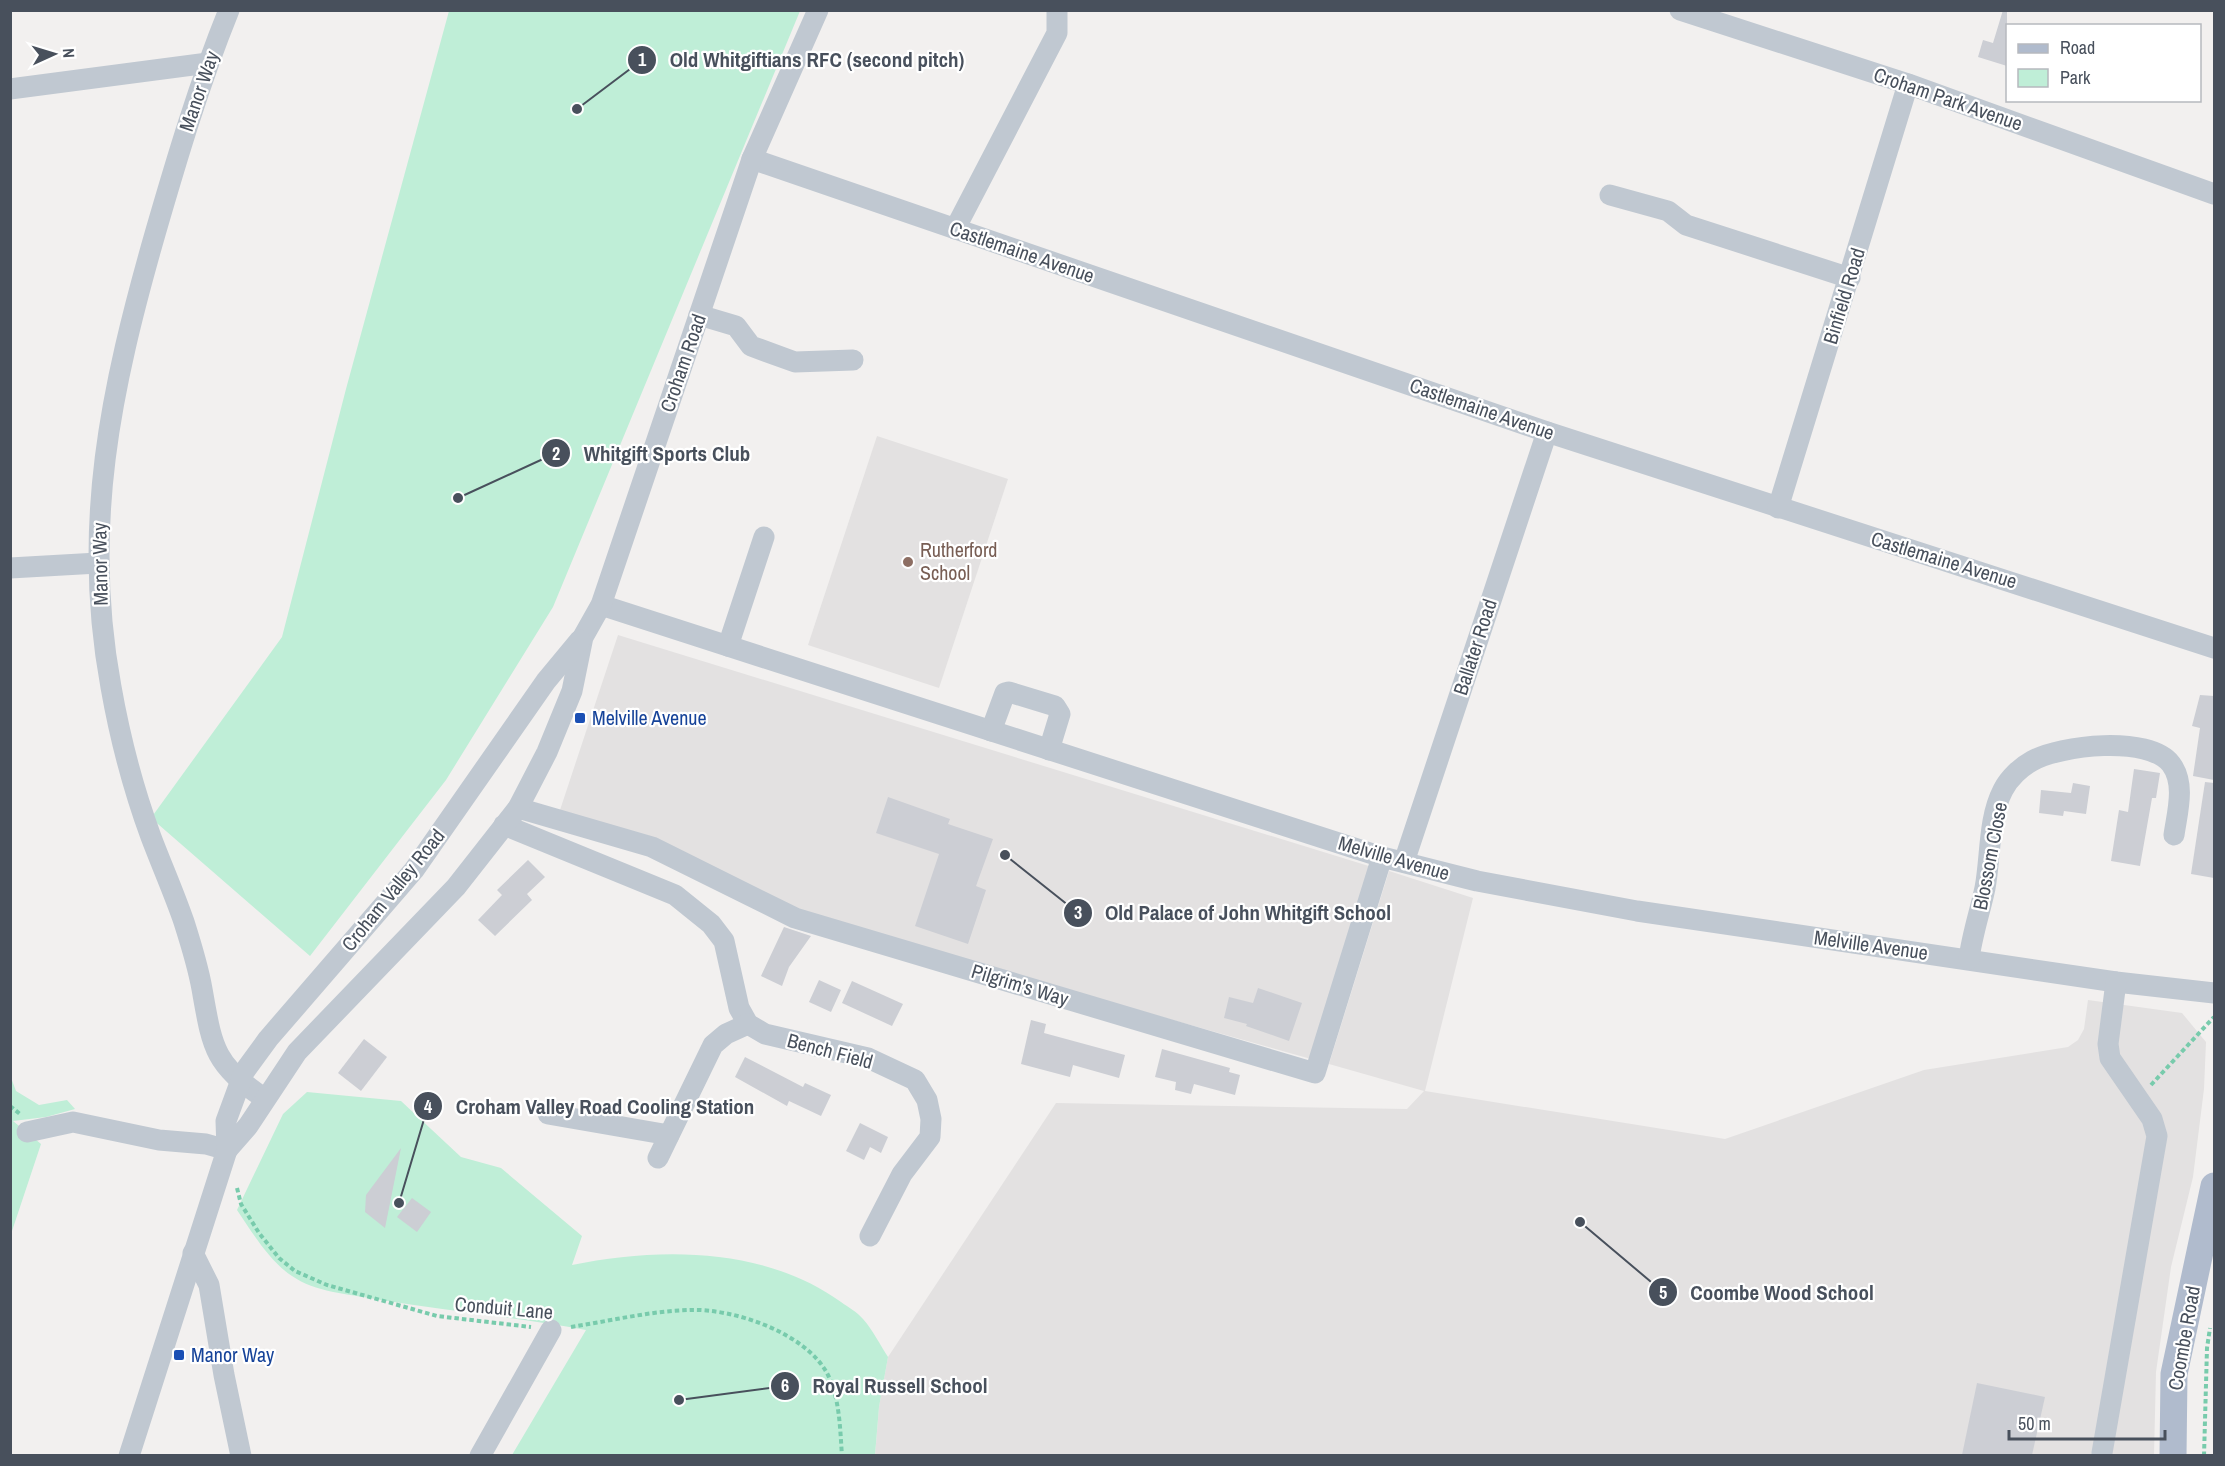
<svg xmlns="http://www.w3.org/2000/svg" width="2225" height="1466" font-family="'Archivo Narrow',sans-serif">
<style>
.education{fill:#e3e1e1}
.green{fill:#bfeed7}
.building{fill:#ccced4}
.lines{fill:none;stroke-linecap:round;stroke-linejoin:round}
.path{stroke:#78cbac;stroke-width:4;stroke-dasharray:4.5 3;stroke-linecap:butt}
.minor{stroke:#c0c8d1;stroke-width:21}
.major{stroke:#b0bbcd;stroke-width:27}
.education-dot{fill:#8d6e63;stroke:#fff;stroke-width:2}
.transit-dot{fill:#1a4fb4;stroke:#fff;stroke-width:2}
.labels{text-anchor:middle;stroke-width:4.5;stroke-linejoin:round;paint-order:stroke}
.street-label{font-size:20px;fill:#48505c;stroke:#fff}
.education-label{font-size:20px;fill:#785e54;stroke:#fff;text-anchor:start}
.transit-label{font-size:20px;fill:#164399;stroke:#fff;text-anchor:start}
.leader{fill:none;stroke:#48505c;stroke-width:2}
.callout-dot{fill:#48505c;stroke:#fff;stroke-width:2}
.mark-label{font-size:18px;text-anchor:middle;font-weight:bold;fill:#fff}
.callout-label{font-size:21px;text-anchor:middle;font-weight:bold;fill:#48505c;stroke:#fff;stroke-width:4.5;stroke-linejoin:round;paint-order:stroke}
</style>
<rect width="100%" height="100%" fill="#f2f0ef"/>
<g class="education">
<path d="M 877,436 L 1008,479 L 939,688 L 808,645 Z"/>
<path d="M 618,635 L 1372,867 L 1311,1059 L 797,914 L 560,810 Z"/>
<path d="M 1389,871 L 1473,898 L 1425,1091 L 1725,1139 L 1924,1070 L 2068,1047 L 2078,1040 L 2084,1029 L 2088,1000 L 2182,1013 L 2206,1042 L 2204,1089 L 2193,1177 L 2171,1267 L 2156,1372 L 2154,1455 L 875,1456 L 879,1407 L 888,1357 L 1056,1103 L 1407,1109 L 1424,1091 L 1329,1064 Z"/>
</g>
<g class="green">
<path d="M 449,11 L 800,11 L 553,607 L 446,780 L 310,956 L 151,818 L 282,637 L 346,389 Z"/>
<path d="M 10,1075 L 16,1091 L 39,1105 L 67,1100 L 75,1109 L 46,1117 L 13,1121 L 41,1144 L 11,1234 Z"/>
<path d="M 307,1092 L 401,1101 L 461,1157 L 501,1168 L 582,1236 L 572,1265 C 660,1247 765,1247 841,1302 C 848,1307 857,1312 863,1319 C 873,1330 880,1345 888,1357 L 879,1407 L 875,1455 L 512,1455 L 586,1330 C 516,1317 445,1311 375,1299 C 348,1294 315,1292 292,1276 C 269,1261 252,1232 237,1210 L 283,1114 Z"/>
</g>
<g class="building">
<path d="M 2003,10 L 2007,10 L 2007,66 L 1978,57 L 1983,40 L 1993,43 Z"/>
<path d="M 2200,695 L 2214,696 L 2214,780 L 2193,776 L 2200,728 L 2192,726 Z"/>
<path d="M 2134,769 L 2160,773 L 2156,798 L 2152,798 L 2140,866 L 2111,861 L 2119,810 L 2128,812 Z"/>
<path d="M 2205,782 L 2214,783 L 2214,878 L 2191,874 Z"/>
<path d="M 2073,783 L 2090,786 L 2086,814 L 2064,811 L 2063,816 L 2039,813 L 2041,790 L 2071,793 Z"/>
<path d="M 888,797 L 950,819 L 948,824 L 993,839 L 976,886 L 986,890 L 968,944 L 915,926 L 939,854 L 876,833 Z"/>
<path d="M 528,860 L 545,877 L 527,894 L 532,900 L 495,936 L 478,920 L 502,895 L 497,890 Z"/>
<path d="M 784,927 L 811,936 L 789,967 L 782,986 L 761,976 Z"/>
<path d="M 819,980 L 841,990 L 831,1012 L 809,1002 Z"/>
<path d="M 852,981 L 903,1004 L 892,1026 L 842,1003 Z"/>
<path d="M 1258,988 L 1302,1003 L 1289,1041 L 1246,1026 L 1247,1024 L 1224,1018 L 1229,997 L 1253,1003 Z"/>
<path d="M 1031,1020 L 1046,1024 L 1044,1033 L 1125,1055 L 1119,1078 L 1073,1065 L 1070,1077 L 1021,1064 Z"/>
<path d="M 364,1039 L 387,1057 L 361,1091 L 338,1073 Z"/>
<path d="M 1162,1049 L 1230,1068 L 1229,1072 L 1240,1075 L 1235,1095 L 1194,1084 L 1191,1094 L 1175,1090 L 1176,1082 L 1155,1077 Z"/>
<path d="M 745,1057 L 803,1087 L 805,1083 L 831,1095 L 821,1116 L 789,1101 L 787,1106 L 735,1077 Z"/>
<path d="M 860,1123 L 888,1137 L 881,1153 L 870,1147 L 864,1160 L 846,1151 Z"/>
<path d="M 401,1148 L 385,1228 L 365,1212 L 366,1195 Z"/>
<path d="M 412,1198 L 431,1212 L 417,1232 L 397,1217 Z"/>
<path d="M 1977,1383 L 2045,1397 L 2032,1455 L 1962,1455 Z"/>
</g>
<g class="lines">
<g class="path">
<path d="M 2151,1085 L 2214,1017"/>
<path d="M 10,1106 L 20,1114"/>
<path d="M 237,1188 L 241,1204 L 259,1233 L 279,1258 L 295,1271 L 327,1285 L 437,1316 L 531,1327"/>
<path d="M 571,1327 C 610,1321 650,1311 689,1310 C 733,1308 807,1333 828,1375 C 840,1400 840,1429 842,1456"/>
<path d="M 2204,1456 L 2207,1348 L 2210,1328"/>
</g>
<g class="minor">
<path d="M 229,10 C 199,84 177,158 155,234 C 111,388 81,526 111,687 C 120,738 133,788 151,837 C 162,866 174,893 184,922 C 191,944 198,966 202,989 C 212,1045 213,1065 264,1098"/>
<path d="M 1680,10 L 1908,84 L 2214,194"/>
<path d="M 10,89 L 208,63"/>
<path d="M 752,159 L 1547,432 L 2214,648"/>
<path d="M 1610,195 L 1668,211 L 1686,225 L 1850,278"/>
<path d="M 955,229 L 1057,33 L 1057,10"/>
<path d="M 699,315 L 736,326 L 751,346 L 795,362 L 853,360"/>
<path d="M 1778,508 L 1908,84"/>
<path d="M 10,568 L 98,563"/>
<path d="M 601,605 L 1382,857 L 1477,881 L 1637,911 L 2116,982 L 2214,993"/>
<path d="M 728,646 L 764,537"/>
<path d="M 991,731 L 1005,693 L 1009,692 L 1055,706 L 1060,714 L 1049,750"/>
<path d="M 518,808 L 652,847 L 795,918 L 1315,1073 L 1382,857"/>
<path d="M 504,825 L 675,895 L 711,924 L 724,941 L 739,1008 L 748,1024 L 765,1034 L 868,1058 L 915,1080 L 927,1100 L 931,1119 L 930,1137 L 902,1174 L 870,1236"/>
<path d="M 1404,862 L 1547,432"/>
<path d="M 1969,959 C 1972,935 1980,912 1985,888 C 1991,856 1988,819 2003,790 C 2009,778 2021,767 2032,761 C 2060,745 2149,735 2171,764 C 2186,784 2177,813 2174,835"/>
<path d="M 548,1114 L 669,1135"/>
<path d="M 27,1132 L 73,1122 L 159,1140 L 206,1144 L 227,1150"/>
<path d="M 227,1150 L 248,1126 L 297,1052 L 456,887 L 518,808 L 547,752 L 572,691 L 583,637 L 601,605 L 752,159 L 818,10"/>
<path d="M 658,1158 L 713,1045 L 726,1034 L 748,1024"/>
<path d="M 193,1253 L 209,1285 L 224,1375 L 241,1456"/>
<path d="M 2102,1453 L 2157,1136 L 2152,1119 L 2110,1058 L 2108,1044 L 2116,982"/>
<path d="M 129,1456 L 227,1150 L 226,1121 L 244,1072 L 268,1039 L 414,870 L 546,681 L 580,640"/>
<path d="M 480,1456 L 551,1330"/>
</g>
<path class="major" d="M 2173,1456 L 2174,1374 L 2214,1186"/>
</g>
<circle class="education-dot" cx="908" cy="562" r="6"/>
<g class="transit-dot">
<rect x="574" y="712" width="12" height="12" rx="3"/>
<rect x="173" y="1349" width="12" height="12" rx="3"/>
</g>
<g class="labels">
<g class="street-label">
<text transform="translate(199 91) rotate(-71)" y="7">Manor Way</text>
<text transform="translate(1948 99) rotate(19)" y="7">Croham Park Avenue</text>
<text transform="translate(1022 252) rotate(19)" y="7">Castlemaine Avenue</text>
<text transform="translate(1844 296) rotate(-73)" y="7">Binfield Road</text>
<text transform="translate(683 363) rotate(-71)" y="7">Croham Road</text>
<text transform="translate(1482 409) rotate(19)" y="7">Castlemaine Avenue</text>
<text transform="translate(1944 560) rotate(17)" y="7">Castlemaine Avenue</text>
<text transform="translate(100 564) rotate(-91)" y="7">Manor Way</text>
<text transform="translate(1475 647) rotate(-72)" y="7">Ballater Road</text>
<text transform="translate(1990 856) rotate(-79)" y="7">Blossom Close</text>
<text transform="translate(1394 858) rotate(16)" y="7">Melville Avenue</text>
<text transform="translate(393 890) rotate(-51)" y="7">Croham Valley Road</text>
<text transform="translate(1871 945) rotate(8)" y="7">Melville Avenue</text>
<text transform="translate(1020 985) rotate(17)" y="7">Pilgrim's Way</text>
<text transform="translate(830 1051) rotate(15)" y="7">Bench Field</text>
<text transform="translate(504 1308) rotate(5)" y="7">Conduit Lane</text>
<text transform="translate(2184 1338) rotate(-80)" y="7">Coombe Road</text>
</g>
<g class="education-label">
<text x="920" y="557">Rutherford<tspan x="920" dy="23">School</tspan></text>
</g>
<g class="transit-label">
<text x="592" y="725">Melville Avenue</text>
<text x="191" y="1362">Manor Way</text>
</g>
</g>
<path class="leader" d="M577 109L642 60M458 498L556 453M1005 855L1078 913M399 1203L428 1106M1580 1222L1663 1292M679 1400L785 1386"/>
<g class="callout-dot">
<circle cx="577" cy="109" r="6"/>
<circle cx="458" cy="498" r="6"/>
<circle cx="1005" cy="855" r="6"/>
<circle cx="399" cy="1203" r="6"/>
<circle cx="1580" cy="1222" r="6"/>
<circle cx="679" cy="1400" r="6"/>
<circle cx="642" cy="60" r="15"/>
<circle cx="556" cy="453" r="15"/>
<circle cx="1078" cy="913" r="15"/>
<circle cx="428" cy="1106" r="15"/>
<circle cx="1663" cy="1292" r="15"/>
<circle cx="785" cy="1386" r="15"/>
</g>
<g class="mark-label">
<text x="642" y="66">1</text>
<text x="556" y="460">2</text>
<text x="1078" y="919">3</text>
<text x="428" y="1113">4</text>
<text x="1663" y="1299">5</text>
<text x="785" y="1392">6</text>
</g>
<g class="callout-label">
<text x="817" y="67">Old Whitgiftians RFC (second pitch)</text>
<text x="667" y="461">Whitgift Sports Club</text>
<text x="1248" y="920">Old Palace of John Whitgift School</text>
<text x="605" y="1114">Croham Valley Road Cooling Station</text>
<text x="1782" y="1300">Coombe Wood School</text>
<text x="900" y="1393">Royal Russell School</text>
</g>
<rect width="2225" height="1466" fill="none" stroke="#48505c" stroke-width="24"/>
<rect x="2006" y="24" width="195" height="78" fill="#ffffff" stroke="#b6b9be" stroke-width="1.5"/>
<rect x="2018" y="44" width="30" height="9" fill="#b0bbcd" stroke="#b6b9be" stroke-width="1.5"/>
<text x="2060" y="54" font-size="18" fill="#48505c">Road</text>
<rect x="2018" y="69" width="30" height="18" fill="#bfeed7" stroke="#b6b9be" stroke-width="1.5"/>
<text x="2060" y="84" font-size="18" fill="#48505c">Park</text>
<g transform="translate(54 54) rotate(86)" stroke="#ffffff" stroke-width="4.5" paint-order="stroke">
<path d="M0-4.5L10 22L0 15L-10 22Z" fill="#48505c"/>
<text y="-9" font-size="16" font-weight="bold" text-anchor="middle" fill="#48505c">N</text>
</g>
<path d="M2009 1430v9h156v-9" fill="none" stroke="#48505c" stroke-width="3"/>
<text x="2018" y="1430" font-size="18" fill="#48505c" stroke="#ffffff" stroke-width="4.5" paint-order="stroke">50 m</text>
</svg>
